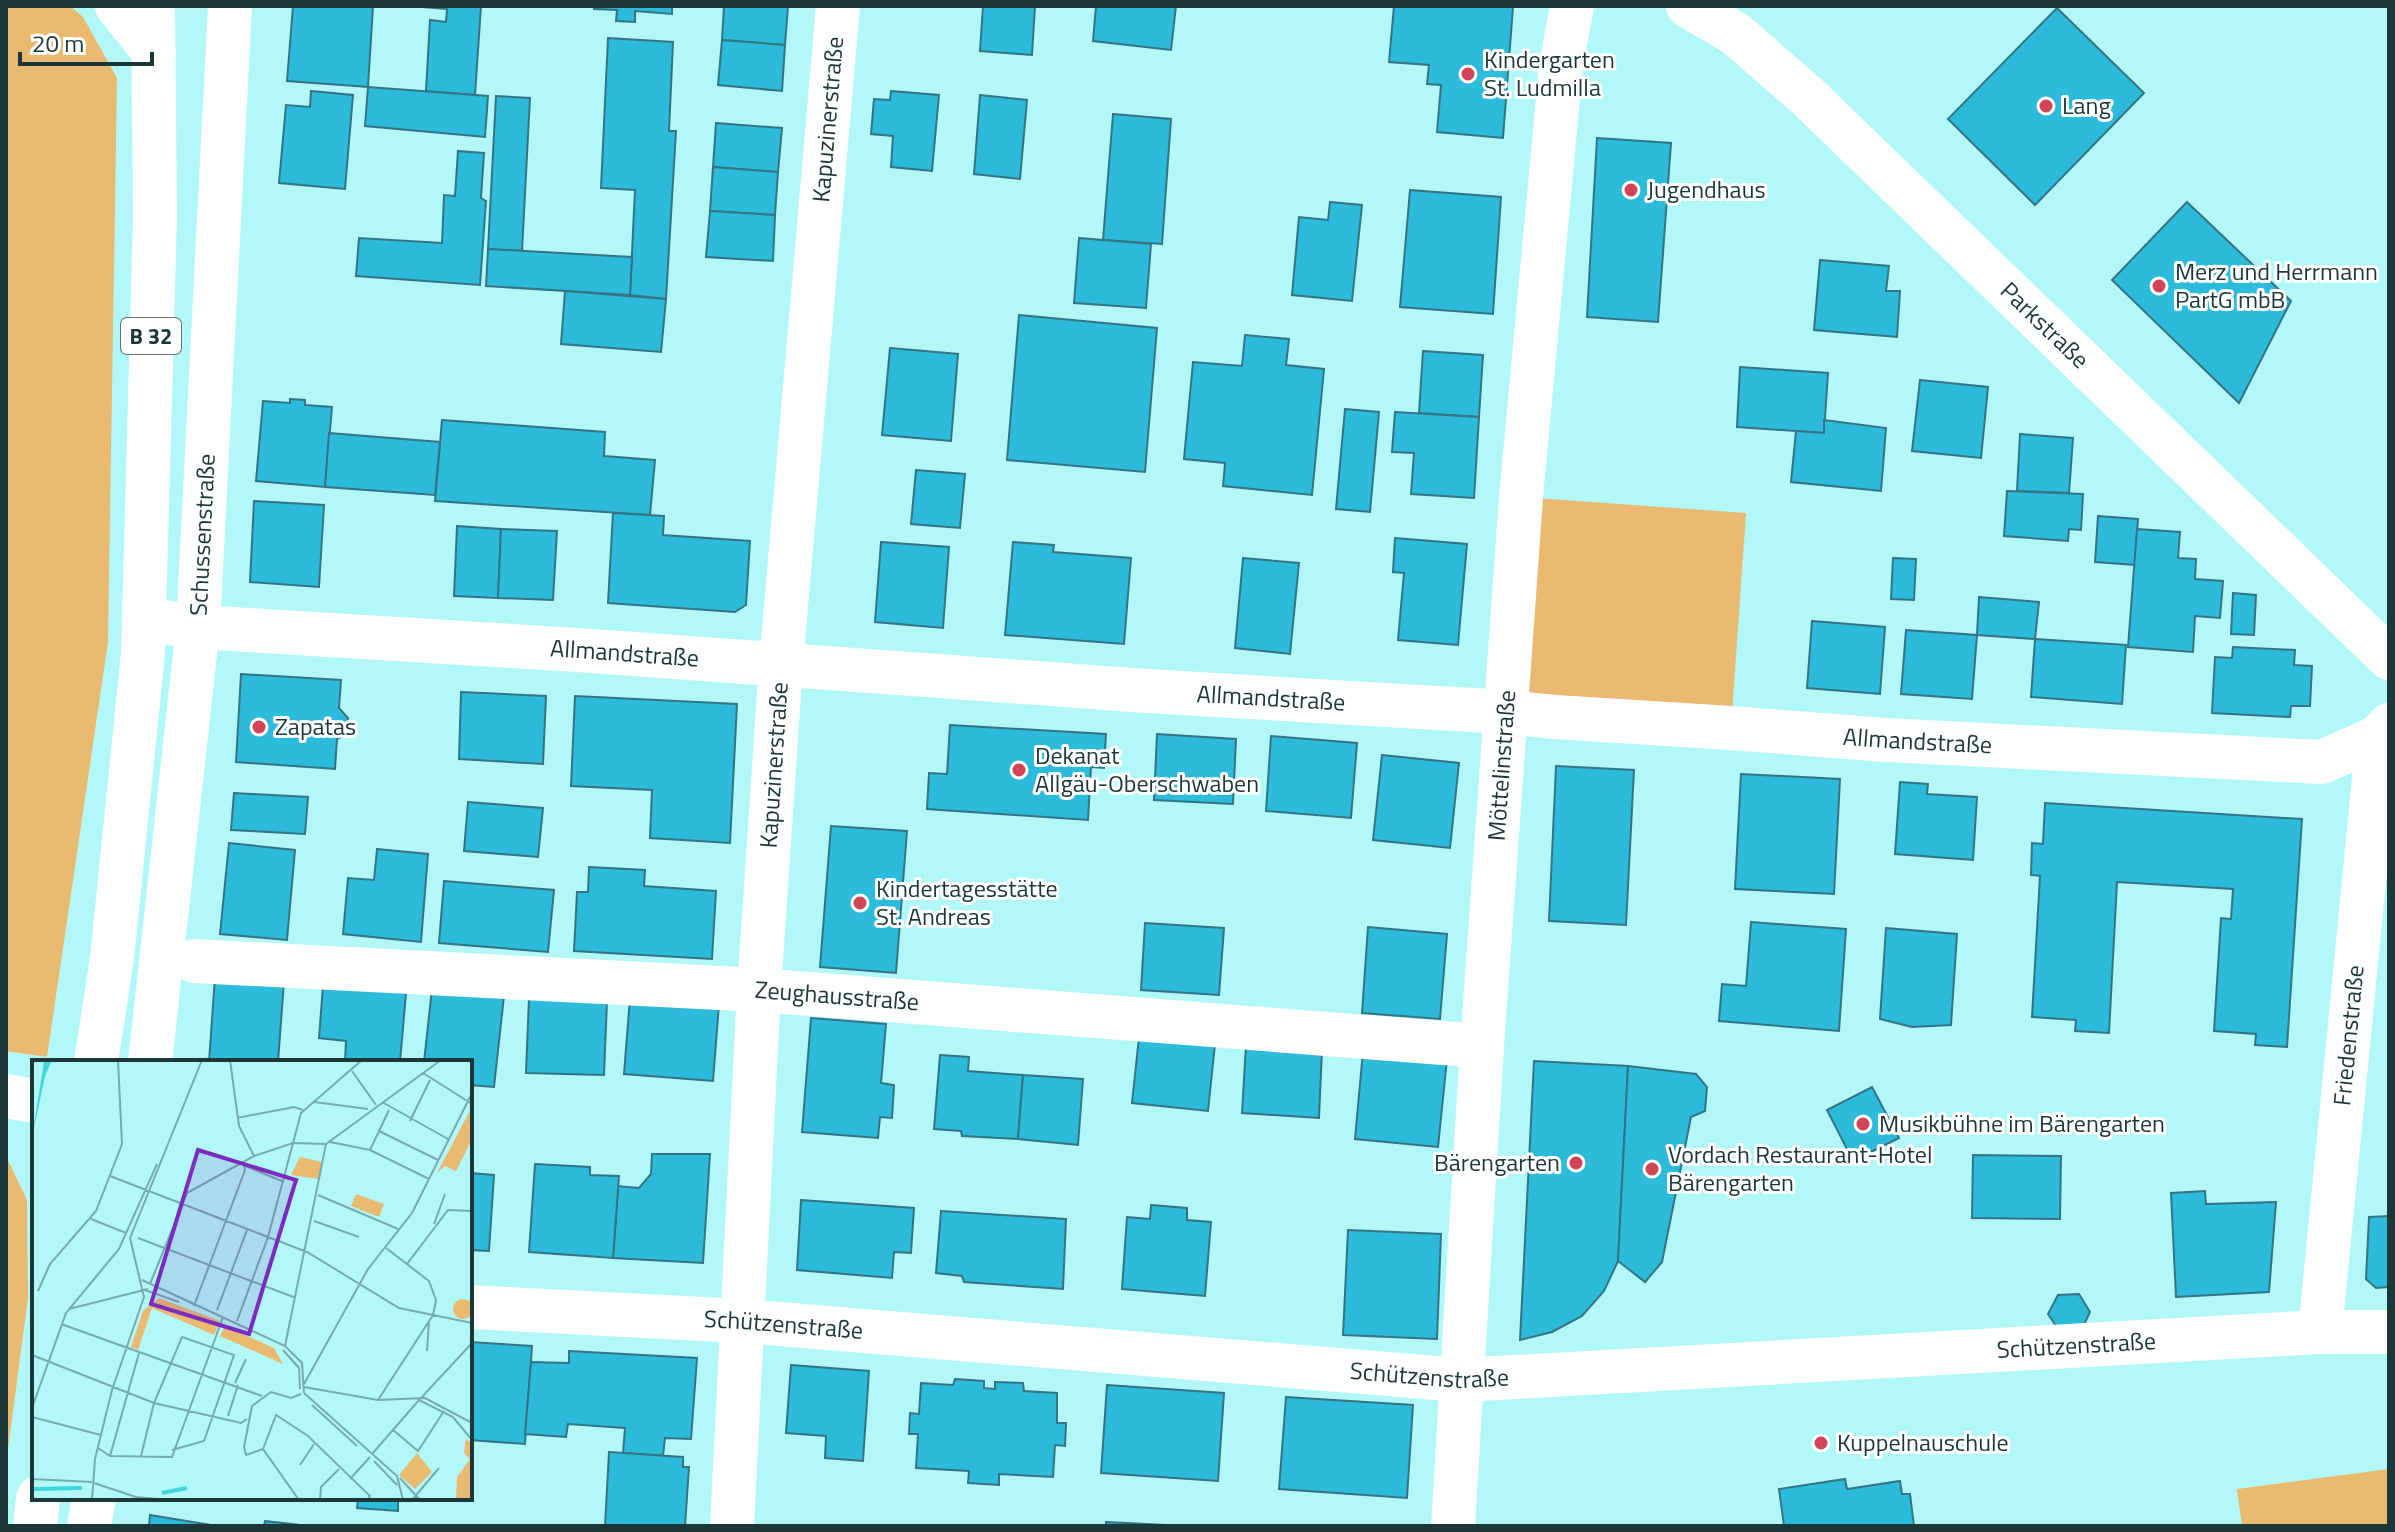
<svg xmlns="http://www.w3.org/2000/svg" width="2395" height="1532" font-family="'Titillium Web',sans-serif">
<style>
.green{fill:#eab970}
.building{fill:#2cbbdb;stroke:#347484;stroke-width:2}
.lines{fill:none;stroke-linecap:round;stroke-linejoin:round}
.minor{stroke:#fff;stroke-width:44}
.major{stroke:#fff;stroke-width:44}
.poi-dot{fill:#d34357;stroke:#fff;stroke-width:3}
.labels{text-anchor:middle;stroke-width:6;stroke-linejoin:round;paint-order:stroke}
.shield{fill:#fff;stroke:#5f7374;stroke-width:2}
.shield-label{font-size:22px;font-weight:bold;fill:#1b3738}
.poi-label{font-size:24px;fill:#1b3738;stroke:#fff;text-anchor:start}
.street-label{font-size:24px;fill:#1b3738;stroke:#fff}
.inset-river{fill:none;stroke:#40d6d9;stroke-width:4}
.inset-road{fill:none;stroke:#76abac;stroke-width:2}
.view{fill:#7b2cbf;fill-opacity:0.15;stroke:#7b2cbf;stroke-width:4}
.inset-edge{fill:none;stroke:#1b3738;stroke-width:4}
</style>
<rect width="100%" height="100%" fill="#b2f8f9"/>
<g class="green">
<path d="M 6,6 L 70,6 L 83,17 L 117,78 L 108,642 L 47,1057 L 6,1051 Z"/>
<path d="M 1521,497 L 1746,513 L 1731,728 L 1506,712 Z"/>
<path d="M 6,1156 L 27,1200 L 28,1298 L 6,1464 Z"/>
<path d="M 2389,1469 L 2389,1526 L 2242,1526 L 2237,1489 Z"/>
</g>
<g class="building">
<path d="M 293,6 L 373,6 L 368,87 L 287,81 Z"/>
<path d="M 410,6 L 481,6 L 475,95 L 426,91 L 430,20 L 446,22 L 447,9 Z"/>
<path d="M 594,6 L 672,6 L 672,14 L 635,11 L 635,22 L 616,21 L 617,10 L 594,9 Z"/>
<path d="M 724,6 L 788,6 L 785,45 L 722,40 Z"/>
<path d="M 983,6 L 1035,6 L 1032,55 L 980,51 Z"/>
<path d="M 1096,6 L 1176,6 L 1171,50 L 1093,41 Z"/>
<path d="M 1394,6 L 1513,7 L 1503,138 L 1437,132 L 1441,85 L 1427,84 L 1429,65 L 1389,62 Z"/>
<path d="M 2057,8 L 2144,93 L 2035,205 L 1948,119 Z"/>
<path d="M 608,38 L 673,42 L 669,131 L 676,131 L 666,299 L 630,295 L 635,190 L 601,188 Z"/>
<path d="M 722,40 L 785,45 L 782,91 L 718,85 Z"/>
<path d="M 368,87 L 488,96 L 485,137 L 365,126 Z"/>
<path d="M 311,91 L 353,95 L 345,189 L 279,183 L 286,105 L 310,107 Z"/>
<path d="M 891,91 L 939,95 L 932,171 L 891,167 L 893,136 L 871,134 L 874,99 L 890,100 Z"/>
<path d="M 980,95 L 1027,100 L 1020,179 L 974,174 Z"/>
<path d="M 496,96 L 530,98 L 522,251 L 488,249 Z"/>
<path d="M 1113,114 L 1171,119 L 1162,244 L 1103,240 Z"/>
<path d="M 716,123 L 782,128 L 778,172 L 713,167 Z"/>
<path d="M 1597,138 L 1671,143 L 1658,322 L 1587,317 Z"/>
<path d="M 458,151 L 484,153 L 481,198 L 486,201 L 480,285 L 356,276 L 359,238 L 442,243 L 444,195 L 455,196 Z"/>
<path d="M 713,167 L 778,172 L 775,215 L 710,211 Z"/>
<path d="M 1410,190 L 1501,197 L 1493,314 L 1400,307 Z"/>
<path d="M 1330,202 L 1362,205 L 1352,301 L 1292,295 L 1299,217 L 1328,220 Z"/>
<path d="M 2187,202 L 2291,301 L 2239,403 L 2112,280 Z"/>
<path d="M 710,211 L 775,215 L 773,261 L 706,257 Z"/>
<path d="M 1079,238 L 1151,244 L 1146,308 L 1074,303 Z"/>
<path d="M 488,249 L 632,257 L 630,295 L 486,286 Z"/>
<path d="M 1820,260 L 1889,266 L 1886,291 L 1900,291 L 1897,337 L 1814,330 Z"/>
<path d="M 565,291 L 666,299 L 661,352 L 561,344 Z"/>
<path d="M 1019,315 L 1157,328 L 1145,472 L 1007,460 Z"/>
<path d="M 1245,335 L 1289,339 L 1286,365 L 1324,369 L 1312,495 L 1223,486 L 1225,463 L 1184,459 L 1193,362 L 1242,366 Z"/>
<path d="M 890,348 L 958,354 L 951,441 L 882,435 Z"/>
<path d="M 1423,351 L 1483,355 L 1479,417 L 1419,413 Z"/>
<path d="M 1740,367 L 1828,373 L 1824,433 L 1737,427 Z"/>
<path d="M 1920,380 L 1988,387 L 1981,458 L 1912,451 Z"/>
<path d="M 290,399 L 305,400 L 305,405 L 332,407 L 325,487 L 256,481 L 263,401 L 290,403 Z"/>
<path d="M 1345,409 L 1379,412 L 1370,512 L 1336,509 Z"/>
<path d="M 1395,412 L 1479,417 L 1474,498 L 1411,494 L 1414,453 L 1392,452 Z"/>
<path d="M 442,420 L 605,432 L 604,456 L 655,460 L 650,515 L 435,501 Z"/>
<path d="M 1824,420 L 1886,428 L 1881,491 L 1791,482 L 1796,431 L 1824,433 Z"/>
<path d="M 329,433 L 440,442 L 435,495 L 325,487 Z"/>
<path d="M 2020,434 L 2073,438 L 2069,493 L 2017,491 Z"/>
<path d="M 916,470 L 965,474 L 960,528 L 911,524 Z"/>
<path d="M 2007,491 L 2083,494 L 2081,530 L 2069,529 L 2068,541 L 2004,536 Z"/>
<path d="M 254,501 L 324,505 L 319,587 L 250,582 Z"/>
<path d="M 613,513 L 664,516 L 663,535 L 750,541 L 746,605 L 735,612 L 608,603 Z"/>
<path d="M 2098,516 L 2138,519 L 2135,565 L 2095,562 Z"/>
<path d="M 457,526 L 501,529 L 498,598 L 454,596 Z"/>
<path d="M 501,529 L 557,531 L 553,600 L 498,598 Z"/>
<path d="M 2137,529 L 2180,532 L 2178,558 L 2196,559 L 2195,579 L 2223,581 L 2220,618 L 2195,616 L 2193,652 L 2128,647 Z"/>
<path d="M 1395,538 L 1467,544 L 1458,645 L 1398,640 L 1404,573 L 1393,572 Z"/>
<path d="M 881,542 L 949,547 L 943,628 L 875,622 Z"/>
<path d="M 1013,542 L 1054,545 L 1053,552 L 1131,558 L 1124,644 L 1005,635 Z"/>
<path d="M 1243,558 L 1299,563 L 1290,654 L 1235,648 Z"/>
<path d="M 1893,558 L 1916,559 L 1914,600 L 1891,599 Z"/>
<path d="M 2233,593 L 2256,595 L 2254,635 L 2231,634 Z"/>
<path d="M 1979,597 L 2039,602 L 2035,639 L 1977,635 Z"/>
<path d="M 1812,621 L 1885,627 L 1880,694 L 1807,688 Z"/>
<path d="M 1906,630 L 1977,635 L 1972,699 L 1901,694 Z"/>
<path d="M 2035,639 L 2126,645 L 2122,704 L 2031,697 Z"/>
<path d="M 2233,647 L 2295,650 L 2294,665 L 2312,666 L 2310,706 L 2291,706 L 2290,717 L 2212,713 L 2215,657 L 2232,658 Z"/>
<path d="M 241,674 L 341,680 L 339,708 L 348,718 L 346,734 L 337,739 L 335,769 L 236,762 Z"/>
<path d="M 461,692 L 546,696 L 543,764 L 459,759 Z"/>
<path d="M 575,696 L 737,704 L 730,843 L 650,838 L 652,790 L 571,786 Z"/>
<path d="M 950,725 L 1106,734 L 1104,768 L 1091,767 L 1088,820 L 927,809 L 929,773 L 947,774 Z"/>
<path d="M 1157,734 L 1236,739 L 1233,804 L 1154,800 Z"/>
<path d="M 1271,736 L 1357,743 L 1351,818 L 1266,811 Z"/>
<path d="M 1382,755 L 1459,763 L 1450,848 L 1373,840 Z"/>
<path d="M 1556,766 L 1634,770 L 1626,925 L 1549,921 Z"/>
<path d="M 1741,774 L 1840,779 L 1834,894 L 1735,889 Z"/>
<path d="M 1900,782 L 1928,784 L 1927,794 L 1977,797 L 1973,860 L 1895,854 Z"/>
<path d="M 234,793 L 308,797 L 305,834 L 231,830 Z"/>
<path d="M 468,802 L 543,808 L 538,857 L 464,851 Z"/>
<path d="M 2045,803 L 2302,819 L 2287,1047 L 2255,1045 L 2256,1034 L 2214,1031 L 2221,918 L 2231,919 L 2233,889 L 2117,882 L 2109,1033 L 2075,1031 L 2076,1020 L 2032,1017 L 2040,876 L 2031,875 L 2032,843 L 2043,844 Z"/>
<path d="M 831,826 L 907,831 L 896,973 L 820,967 Z"/>
<path d="M 229,843 L 295,850 L 287,940 L 220,934 Z"/>
<path d="M 377,849 L 428,854 L 421,942 L 343,934 L 348,878 L 374,880 Z"/>
<path d="M 589,867 L 645,870 L 644,886 L 716,891 L 712,959 L 574,951 L 577,892 L 588,892 Z"/>
<path d="M 444,881 L 554,890 L 548,952 L 439,943 Z"/>
<path d="M 1751,922 L 1846,929 L 1839,1031 L 1719,1021 L 1722,984 L 1746,986 Z"/>
<path d="M 1145,923 L 1224,928 L 1219,995 L 1141,990 Z"/>
<path d="M 1368,927 L 1447,934 L 1440,1019 L 1362,1013 Z"/>
<path d="M 1886,928 L 1957,934 L 1951,1025 L 1912,1027 L 1880,1019 Z"/>
<path d="M 215,977 L 284,981 L 278,1062 L 209,1062 Z"/>
<path d="M 323,986 L 406,993 L 400,1062 L 345,1062 L 346,1041 L 319,1038 Z"/>
<path d="M 432,989 L 504,996 L 494,1087 L 470,1085 L 470,1062 L 424,1062 Z"/>
<path d="M 529,998 L 607,1000 L 604,1075 L 526,1073 Z"/>
<path d="M 630,998 L 719,1004 L 713,1081 L 624,1074 Z"/>
<path d="M 811,1018 L 886,1024 L 881,1083 L 894,1085 L 892,1118 L 880,1117 L 878,1138 L 802,1132 Z"/>
<path d="M 1139,1037 L 1215,1044 L 1208,1111 L 1132,1103 Z"/>
<path d="M 1246,1045 L 1322,1050 L 1319,1118 L 1242,1113 Z"/>
<path d="M 1363,1051 L 1447,1059 L 1438,1147 L 1355,1139 Z"/>
<path d="M 940,1055 L 969,1057 L 968,1071 L 1023,1075 L 1018,1139 L 962,1136 L 961,1131 L 934,1129 Z"/>
<path d="M 1534,1061 L 1628,1066 L 1618,1261 L 1604,1291 L 1582,1316 L 1552,1332 L 1520,1340 Z"/>
<path d="M 1628,1066 L 1696,1074 L 1707,1087 L 1705,1111 L 1691,1117 L 1662,1262 L 1645,1282 L 1618,1261 Z"/>
<path d="M 1023,1075 L 1083,1079 L 1078,1145 L 1018,1139 Z"/>
<path d="M 1872,1087 L 1899,1138 L 1853,1161 L 1827,1110 Z"/>
<path d="M 652,1154 L 710,1154 L 703,1263 L 613,1258 L 618,1186 L 639,1188 L 651,1174 Z"/>
<path d="M 1973,1155 L 2061,1156 L 2060,1219 L 1972,1218 Z"/>
<path d="M 535,1164 L 590,1167 L 590,1175 L 619,1176 L 613,1258 L 529,1252 Z"/>
<path d="M 470,1173 L 494,1175 L 489,1251 L 470,1250 Z"/>
<path d="M 2205,1191 L 2206,1204 L 2276,1202 L 2269,1292 L 2176,1297 L 2171,1193 Z"/>
<path d="M 801,1200 L 914,1208 L 911,1253 L 894,1252 L 892,1278 L 797,1270 Z"/>
<path d="M 1151,1205 L 1187,1208 L 1187,1220 L 1211,1222 L 1205,1296 L 1122,1289 L 1127,1217 L 1150,1219 Z"/>
<path d="M 941,1211 L 1066,1219 L 1063,1289 L 964,1282 L 962,1276 L 936,1273 Z"/>
<path d="M 2389,1216 L 2389,1287 L 2376,1288 L 2366,1279 L 2369,1217 Z"/>
<path d="M 1348,1230 L 1441,1234 L 1437,1339 L 1343,1335 Z"/>
<path d="M 2079,1294 L 2090,1312 L 2081,1331 L 2060,1332 L 2048,1314 L 2058,1295 Z"/>
<path d="M 470,1342 L 532,1346 L 525,1444 L 470,1440 Z"/>
<path d="M 569,1351 L 697,1358 L 691,1439 L 665,1438 L 663,1456 L 623,1453 L 625,1428 L 568,1424 L 566,1437 L 525,1434 L 531,1362 L 569,1363 Z"/>
<path d="M 791,1365 L 869,1371 L 863,1461 L 825,1458 L 826,1436 L 786,1433 Z"/>
<path d="M 955,1379 L 984,1381 L 984,1388 L 995,1389 L 995,1382 L 1023,1383 L 1024,1391 L 1057,1393 L 1057,1423 L 1066,1423 L 1065,1446 L 1055,1445 L 1053,1477 L 999,1474 L 999,1485 L 968,1483 L 969,1471 L 916,1468 L 918,1434 L 909,1434 L 910,1413 L 919,1414 L 921,1383 L 953,1385 Z"/>
<path d="M 1107,1385 L 1224,1393 L 1218,1481 L 1101,1473 Z"/>
<path d="M 1286,1397 L 1413,1405 L 1407,1498 L 1279,1489 Z"/>
<path d="M 609,1452 L 683,1457 L 683,1467 L 689,1467 L 685,1526 L 605,1526 Z"/>
<path d="M 1845,1479 L 1847,1489 L 1900,1481 L 1902,1494 L 1910,1494 L 1914,1526 L 1784,1526 L 1779,1489 Z"/>
<path d="M 358,1498 L 398,1498 L 398,1511 L 357,1508 Z"/>
<path d="M 150,1515 L 217,1526 L 149,1526 Z"/>
<path d="M 265,1521 L 309,1526 L 264,1526 Z"/>
<path d="M 1106,1522 L 1165,1525 L 1165,1526 L 1106,1526 Z"/>
</g>
<g class="lines">
<g class="minor">
<path id="s1" d="M 1688,6 L 1736,34 L 1807,96 L 2389,658"/>
<path id="s2" d="M 144,619 L 198,627 L 578,650 L 1147,691 L 1506,712 L 1555,717 L 1731,728 L 1886,740 L 2322,762 L 2378,737 L 2389,725"/>
<path id="s3" d="M 194,961 L 759,990 L 1482,1046"/>
<path d="M 6,1096 L 34,1101"/>
<path id="s4" d="M 470,1307 L 742,1321 L 1461,1380 L 2320,1332 L 2389,1332"/>
<path id="s5" d="M 2320,1332 L 2378,737"/>
<path id="s6" d="M 732,1526 L 759,990 L 781,664 L 838,6"/>
<path id="s7" d="M 1453,1526 L 1482,1046 L 1521,497 L 1561,66 L 1572,6"/>
</g>
<g class="major">
<path d="M 117,6 L 154,52"/>
<path d="M 96,1062 L 112,958 L 143,653 L 155,217 L 153,6"/>
<path id="s8" d="M 150,1062 L 198,627 L 230,6"/>
<path d="M 35,1526 L 38,1498"/>
<path d="M 89,1526 L 94,1498"/>
</g>
</g>
<g class="poi-dot">
<circle cx="1468" cy="74" r="8"/>
<circle cx="2046" cy="106" r="8"/>
<circle cx="1631" cy="190" r="8"/>
<circle cx="2159" cy="286" r="8"/>
<circle cx="259" cy="727" r="8"/>
<circle cx="1019" cy="770" r="8"/>
<circle cx="860" cy="903" r="8"/>
<circle cx="1863" cy="1124" r="8"/>
<circle cx="1576" cy="1163" r="8"/>
<circle cx="1652" cy="1169" r="8"/>
<circle cx="1821" cy="1443" r="8"/>
</g>
<g class="labels">
<rect class="shield" x="121" y="318" width="60" height="36" rx="6"/>
<g class="shield-label">
<text x="151" y="344">B 32</text>
</g>
<g class="poi-label">
<text x="1484" y="68">Kindergarten<tspan x="1484" dy="28">St. Ludmilla</tspan></text>
<text x="2062" y="114">Lang</text>
<text x="1647" y="198">Jugendhaus</text>
<text x="2175" y="280">Merz und Herrmann<tspan x="2175" dy="28">PartG mbB</tspan></text>
<text x="275" y="735">Zapatas</text>
<text x="1035" y="764">Dekanat<tspan x="1035" dy="28">Allgäu-Oberschwaben</tspan></text>
<text x="876" y="897">Kindertagesstätte<tspan x="876" dy="28">St. Andreas</tspan></text>
<text x="1879" y="1132">Musikbühne im Bärengarten</text>
<text x="1668" y="1163">Vordach Restaurant-Hotel<tspan x="1668" dy="28">Bärengarten</tspan></text>
<text x="1560" y="1171" text-anchor="end">Bärengarten</text>
<text x="1837" y="1451">Kuppelnauschule</text>
</g>
<g class="street-label">
<text dy="8" stroke="none"><textPath href="#s6" startOffset="1410">Kapuzinerstraße</textPath></text>
<text dy="8" stroke="none"><textPath href="#s1" startOffset="480">Parkstraße</textPath></text>
<text dy="8" stroke="none"><textPath href="#s8" startOffset="530">Schussenstraße</textPath></text>
<text dy="8" stroke="none"><textPath href="#s2" startOffset="482">Allmandstraße</textPath></text>
<text dy="8" stroke="none"><textPath href="#s2" startOffset="1130">Allmandstraße</textPath></text>
<text dy="8" stroke="none"><textPath href="#s2" startOffset="1778">Allmandstraße</textPath></text>
<text dy="8" stroke="none"><textPath href="#s6" startOffset="762">Kapuzinerstraße</textPath></text>
<text dy="8" stroke="none"><textPath href="#s7" startOffset="762">Möttelinstraße</textPath></text>
<text dy="8" stroke="none"><textPath href="#s3" startOffset="644">Zeughausstraße</textPath></text>
<text dy="8" stroke="none"><textPath href="#s5" startOffset="298">Friedenstraße</textPath></text>
<text dy="8" stroke="none"><textPath href="#s4" startOffset="314">Schützenstraße</textPath></text>
<text dy="8" stroke="none"><textPath href="#s4" startOffset="1610">Schützenstraße</textPath></text>
<text dy="8" stroke="none"><textPath href="#s4" startOffset="962">Schützenstraße</textPath></text>
</g>
</g>
<g transform="translate(32 1060)">
<rect width="440" height="440" fill="#b2f8f9"/>
<path d="M 440,47 L 440,79 L 424,111 L 413,106 L 405,113 ZM 268,97 L 290,102 L 287,119 L 259,115 ZM 324,134 L 352,144 L 347,157 L 319,146 ZM 127,238 L 188,261 L 182,275 L 120,248 L 106,290 L 99,287 L 111,251 ZM421 249a10 10 0 1 1 20 0a10 10 0 1 1-20 0ZM 193,266 L 242,288 L 251,304 L 188,276 ZM 434,378 L 440,384 L 440,440 L 424,440 L 425,417 L 438,399 L 432,393 ZM 385,393 L 400,412 L 383,429 L 367,415 Z" fill="#eab970"/>
<path d="M 20,0 L 13,16 L 0,77 L 12,2 Z" fill="#40d6d9"/>
<path class="inset-river" d="M 0,429 L 50,428M 130,433 L 155,428"/>
<path class="inset-road" d="M 198,0 L 207,66 L 222,96M 320,11 L 344,45M 391,13 L 440,44M 282,42 L 336,49M 350,42 L 416,79M 205,58 L 262,47 L 271,50M 378,61 L 398,20M 347,71 L 406,100M 298,82 L 338,90 L 397,119M 338,90 L 357,50M 213,106 L 250,121M 78,116 L 275,192 L 367,248 L 440,263M 286,135 L 366,169M 59,159 L 94,173M 282,161 L 327,177M 402,164 L 413,134M 106,178 L 264,238M 375,204 L 416,150 L 440,151M 110,220 L 253,286 L 270,303 L 272,333M 118,224 L 155,133 L 222,96 L 261,83 L 294,84M 113,230 L 147,242M 6,231 L 18,204 L 64,151 L 90,84 L 86,0M 162,246 L 213,110 L 211,102M 37,249 L 116,229M 185,250 L 215,170M 205,261 L 236,177 L 269,53 L 330,0M 29,264 L 230,336M 253,286 L 294,84 L 409,0M 251,290 L 267,308 L 268,329M 395,291 L 397,261M 0,295 L 122,343 L 209,363 L 215,359M 203,323 L 214,299M 272,324 L 336,209 L 380,153 L 440,33M 272,327 L 346,340 L 393,338 L 440,363M 272,333 L 365,416 L 371,440M 389,338 L 440,283M 346,340 L 401,255 L 404,240 L 397,221 L 354,188M 280,345 L 325,386M 0,348 L 34,253 L 87,189 L 125,104M 196,356 L 206,325M 0,357 L 69,375M 361,370 L 386,391 L 412,351M 66,388 L 78,396 L 140,397 L 191,257M 231,389 L 214,395 L 212,387 L 220,346 L 239,332 L 259,338 L 269,334M 340,394 L 387,340 L 421,357 L 440,380M 78,396 L 107,293M 109,396 L 122,343 L 150,277 L 202,295 L 172,381 L 140,390M 342,401 L 365,425M 268,405 L 282,384M 368,418 L 388,440M 0,419 L 60,422M 318,419 L 338,397M 62,423 L 104,437 L 135,440M 60,440 L 63,399 L 80,330 L 112,237 L 98,178 L 170,0M 267,440 L 231,389 L 244,355 L 276,376 L 338,436 L 335,440M 288,440 L 289,427 L 307,409M 380,440 L 407,408"/>
<path class="view" d="M 166,90 L 264,120 L 217,274 L 119,244 Z"/>
<rect width="440" height="440" class="inset-edge"/>
</g>
<rect width="2395" height="1532" fill="none" stroke="#1b3738" stroke-width="16"/>
<path d="M20 52v12h132v-12" fill="none" stroke="#1b3738" stroke-width="4"/>
<text x="32" y="52" font-size="24" fill="#1b3738" stroke="#ffffff" stroke-width="6" paint-order="stroke">20 m</text>
</svg>
